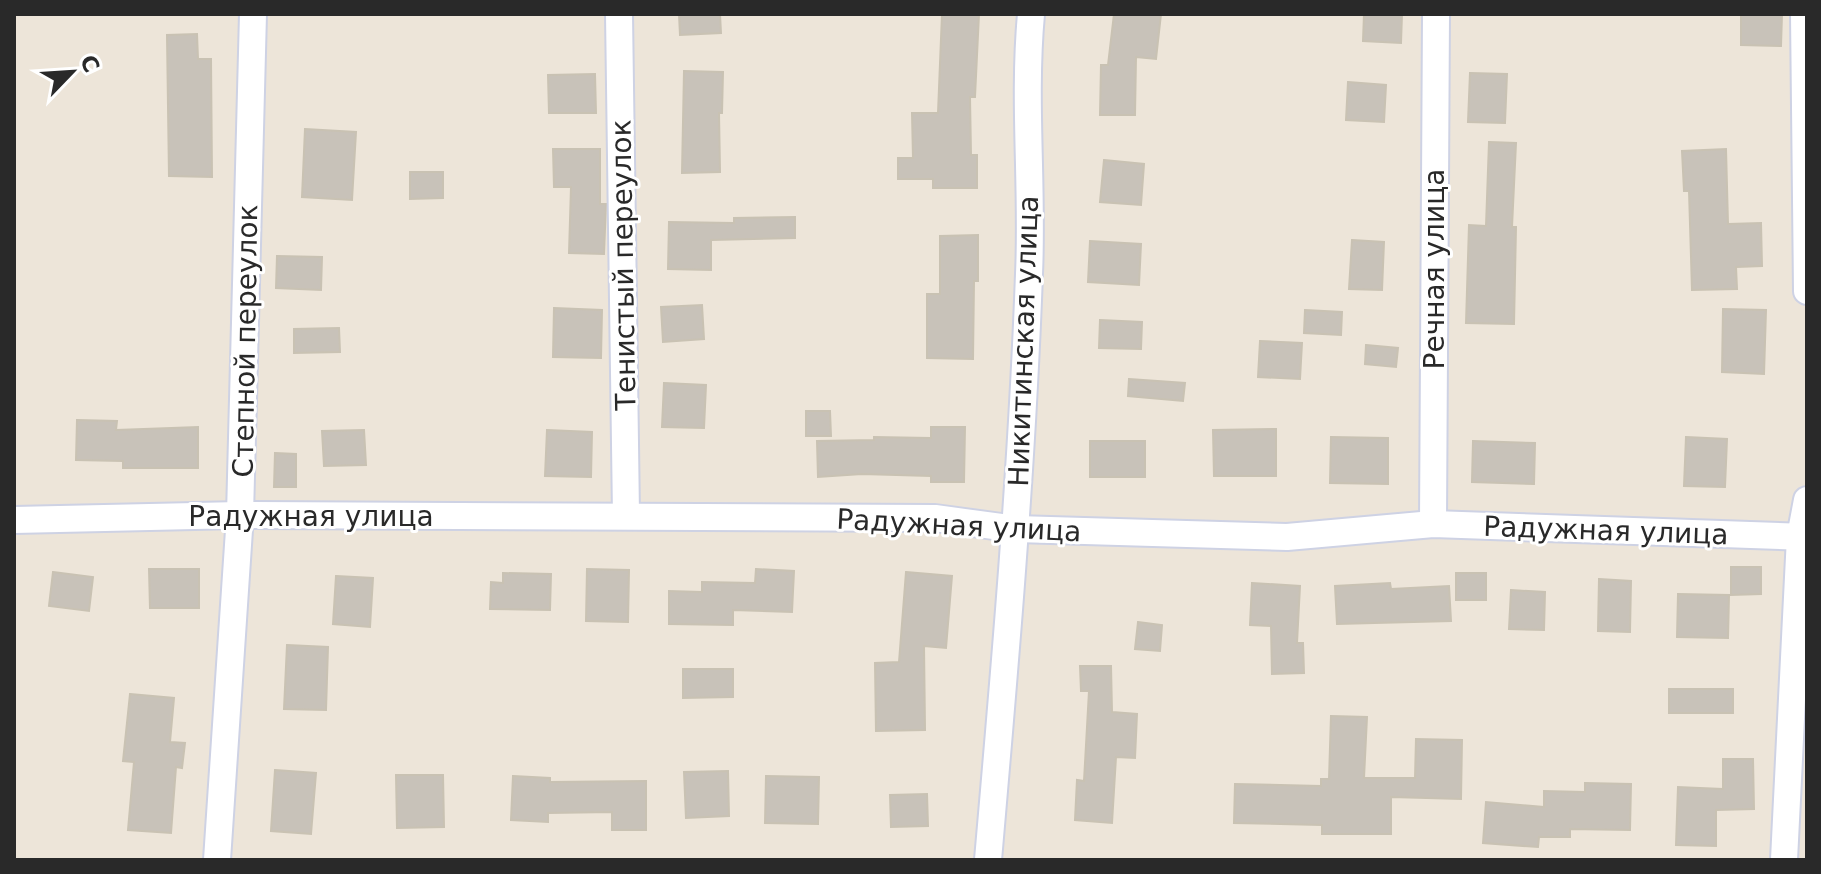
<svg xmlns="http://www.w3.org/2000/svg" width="1821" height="874" viewBox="0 0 1821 874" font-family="'DejaVu Sans',sans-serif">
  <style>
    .building { fill: #c8c2b9; stroke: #c9c2b3; stroke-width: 2 }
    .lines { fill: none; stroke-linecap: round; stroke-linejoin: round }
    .minor-casing { stroke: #ced2e4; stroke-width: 30 }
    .minor { stroke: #fff; stroke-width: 26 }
    .labels { text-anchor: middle; stroke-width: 6; stroke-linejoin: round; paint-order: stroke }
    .street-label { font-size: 28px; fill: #292929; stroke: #fff }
  </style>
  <rect width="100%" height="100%" fill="#ede5d9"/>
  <!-- building -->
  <g class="building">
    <path d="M679,14h41l1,19 -41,2z"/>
    <path d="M942,14h37l-4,83h-5l1,58h6v33h-44v-9h-35v-21h15l-1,-45h26z"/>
    <path d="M1114,14h47l-5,45 -20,-2 -1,58h-35l1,-50h7z"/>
    <path d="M1364,14h38l-1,29 -38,-2z"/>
    <path d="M1741,14h41l-1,32 -40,-1z"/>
    <path d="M197,34l1,25h13l1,118 -43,-1 -2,-141z"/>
    <path d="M684,71l39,1 -1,41h-3l1,59 -38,1z"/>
    <path d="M1470,73l37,1 -2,49 -37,-1z"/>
    <path d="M595,74l1,39h-47l-1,-38z"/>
    <path d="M1348,82l38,3 -2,37 -38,-2z"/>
    <path d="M305,129l51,3 -4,68 -50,-3z"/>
    <path d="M1489,142l27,1 -4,84h4l-2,97 -48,-1 3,-98 17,1z"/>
    <path d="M553,149h47v55h6l-2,50 -35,-1 2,-66h-17z"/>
    <path d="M1726,149l2,75 33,-1 1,43 -26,1 1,22 -45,1 -3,-99h-5l-2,-40z"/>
    <path d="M1104,160l40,4 -3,41 -41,-3z"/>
    <path d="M410,172h33v26l-33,1z"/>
    <path d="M795,217v21l-84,2v30l-43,-1 1,-47 65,1v-5z"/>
    <path d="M978,235v46h-4l-1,78 -46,-1v-64h13v-58z"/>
    <path d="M1352,240l32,2 -2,48 -33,-1z"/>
    <path d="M1090,241l51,3 -2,41 -51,-3z"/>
    <path d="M277,256l45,1 -1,33 -45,-2z"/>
    <path d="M702,305l2,34 -41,3 -2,-35z"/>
    <path d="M554,308l48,2 -1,48 -48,-1z"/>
    <path d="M1723,309l43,1 -2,64 -42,-2z"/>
    <path d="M1305,310l37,2 -1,23 -37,-2z"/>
    <path d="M1100,320l42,2 -1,27 -42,-1z"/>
    <path d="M339,328l1,24 -46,1v-24z"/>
    <path d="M1260,341l42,2 -2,36 -42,-2z"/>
    <path d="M1366,345l32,3 -2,19 -31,-3z"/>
    <path d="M1129,379l56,4 -2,18 -55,-5z"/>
    <path d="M664,383l42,2 -2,43 -42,-1z"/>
    <path d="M806,411h24l1,25h-25z"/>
    <path d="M77,420l40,1 -1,9 82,-3v41h-75v-7l-47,-1z"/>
    <path d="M931,427h34l-1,55h-33v-6l-69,-2 -44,3 -1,-36 57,-1v-3l57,1z"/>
    <path d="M1276,429v47h-62l-1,-46z"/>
    <path d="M364,430l2,35 -42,1 -2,-35z"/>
    <path d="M547,430l45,2 -1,45 -46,-1z"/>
    <path d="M1331,437l57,1v46l-58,-1z"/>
    <path d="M1686,437l41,2 -2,48 -41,-1z"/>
    <rect x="1090" y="441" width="55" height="36"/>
    <path d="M1473,441l62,2 -1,41 -62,-2z"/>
    <path d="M275,453l21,1v33h-22z"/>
    <path d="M1731,567h30v27l-30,1z"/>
    <path d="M149,569h50v39h-49z"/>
    <path d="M587,569l42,1 -1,52 -42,-1z"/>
    <path d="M756,569l38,2 -2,41 -59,-2v15l-64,-1v-33l33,1v-10l53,1z"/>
    <path d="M53,572l40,5 -4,34 -40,-5z"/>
    <path d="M906,572l46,4 -6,72 -22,-2 1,84 -49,1 -1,-68 24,-1z"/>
    <path d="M503,573l48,1 -1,36 -60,-1 1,-27 12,1z"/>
    <rect x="1456" y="573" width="30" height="27"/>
    <path d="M336,576l37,2 -3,49 -37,-3z"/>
    <path d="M1599,579l32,2 -1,51 -32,-1z"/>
    <path d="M1252,583l48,3 -3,57h6l1,30 -32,1 -1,-48 -21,-1z"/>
    <path d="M1390,583l1,6 58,-3 2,35 -114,3 -2,-38z"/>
    <path d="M1511,590l34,2 -1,38 -35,-1z"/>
    <path d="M1678,594l51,1 -1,43 -51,-1z"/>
    <path d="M1138,622l24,3 -2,26 -25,-2z"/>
    <path d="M287,645l41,2 -2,63 -42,-1z"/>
    <path d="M1080,666h31l1,46 25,2 -2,44 -19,-1 -4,66 -37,-3 2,-40 7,1 5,-90h-8z"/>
    <path d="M683,669h50v28l-50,1z"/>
    <rect x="1669" y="689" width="64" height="24"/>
    <path d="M130,694l44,4 -4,44 15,1 -3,25 -6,-1 -5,66 -43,-3 6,-68 -11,-1z"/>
    <path d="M1331,716l36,1 -3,61h51l1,-39 46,1 -1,59 -70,-2v37h-69v-9l-88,-2 1,-39 86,2v-7h8z"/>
    <path d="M1723,759h30l1,50 -38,1v36l-40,-1 2,-58 45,2z"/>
    <path d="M275,770l41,3 -5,61 -40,-3z"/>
    <path d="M728,771l1,45 -43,2 -2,-46z"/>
    <path d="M396,775h47l1,52 -47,1z"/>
    <path d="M513,776l37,2v4l96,-1v49h-34v-18l-64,1v9l-37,-2z"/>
    <path d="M766,776l53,1 -1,47 -53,-1z"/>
    <path d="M1585,783l46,1 -1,46 -60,-1v8h-31l-1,10 -55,-4 3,-41 58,5v-16l41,1z"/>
    <path d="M927,794l1,32 -37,1 -1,-32z"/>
  </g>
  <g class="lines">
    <!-- minor casing -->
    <g class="minor-casing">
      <g id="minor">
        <path d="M619,14l7,501"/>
        <path d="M1804,14l3,277"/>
        <path d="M14,520l226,-5 695,3 81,11 271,8 146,-13 374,13"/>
        <path d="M1433,524l3,-510"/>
        <path d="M217,860l23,-345 13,-501"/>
        <path d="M988,860c17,-195 34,-390 41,-586 4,-87 -6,-173 2,-260"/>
        <path d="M1784,860l16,-323 7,-37"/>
      </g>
    </g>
    <!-- minor -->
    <use href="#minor" class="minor"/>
  </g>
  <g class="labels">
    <!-- street labels -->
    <g class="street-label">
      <text transform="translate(623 265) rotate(-91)" y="10">Тенистый переулок</text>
      <text transform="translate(1434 269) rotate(-90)" y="10">Речная улица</text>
      <text transform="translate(245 341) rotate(-89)" y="10">Степной переулок</text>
      <text transform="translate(1023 341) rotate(-88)" y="10">Никитинская улица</text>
      <text x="311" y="526">Радужная улица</text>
      <text transform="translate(959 525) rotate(3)" y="10">Радужная улица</text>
      <text transform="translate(1606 530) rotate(2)" y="10">Радужная улица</text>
    </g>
  </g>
  <!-- border -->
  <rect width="1821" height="874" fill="none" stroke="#292929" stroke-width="32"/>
  <!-- north arrow -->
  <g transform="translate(72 72) rotate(65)" stroke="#ffffff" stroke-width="6" paint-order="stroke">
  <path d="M0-6L14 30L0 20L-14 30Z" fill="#292929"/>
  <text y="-12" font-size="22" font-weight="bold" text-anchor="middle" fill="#292929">С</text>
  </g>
</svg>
